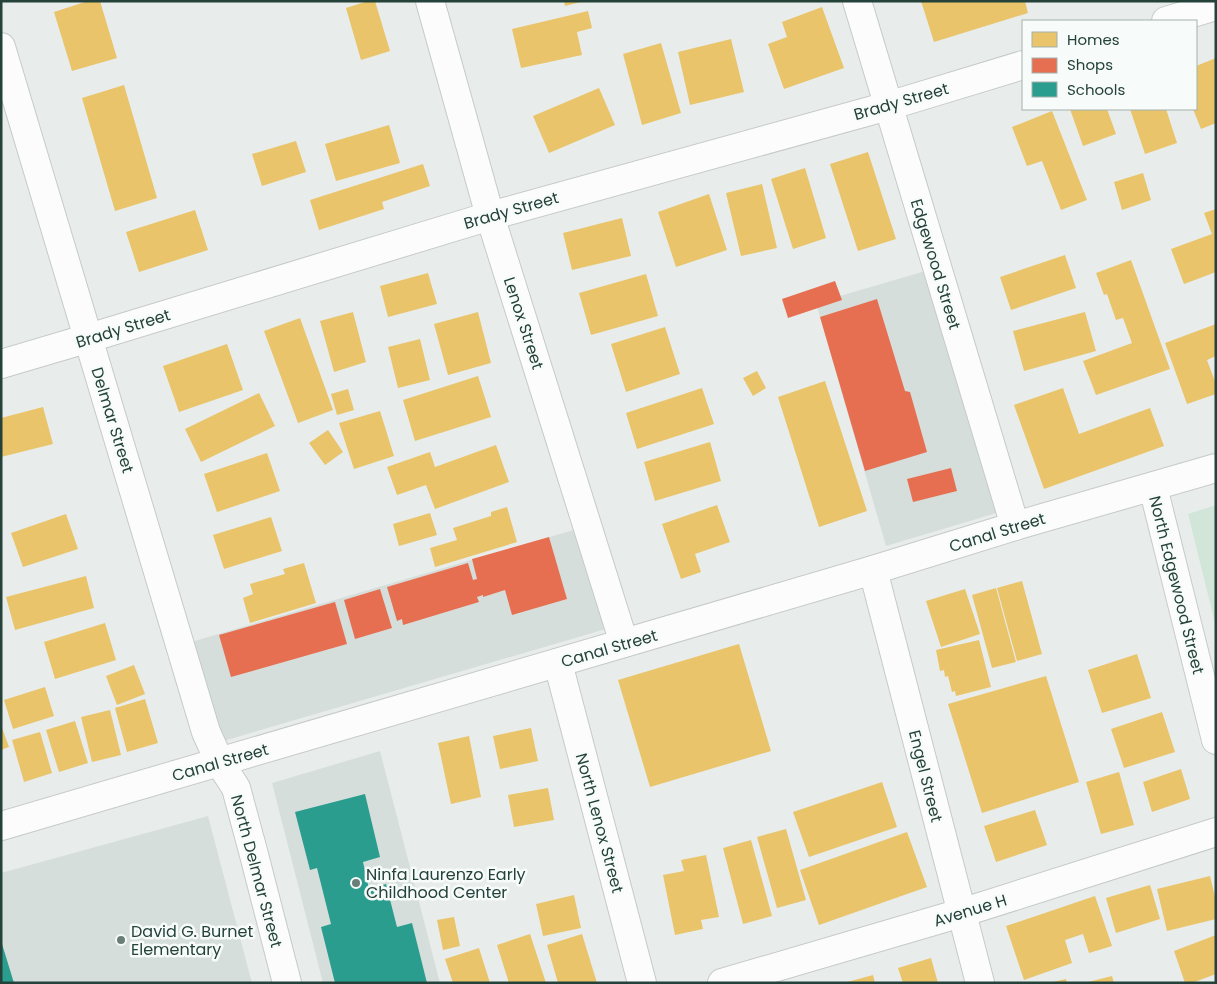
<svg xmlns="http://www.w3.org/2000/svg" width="1217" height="984" viewBox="0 0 1217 984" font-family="Poppins,sans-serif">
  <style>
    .built { fill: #d6dedb }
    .green { fill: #d1e6d8 }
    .homes { fill: #e9c46a }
    .shops { fill: #e76f51 }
    .schools { fill: #2a9d8f }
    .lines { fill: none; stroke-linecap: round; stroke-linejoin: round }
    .minor-casing { stroke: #c5cac8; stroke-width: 30 }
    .minor { stroke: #fcfcfc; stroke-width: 28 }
    .poi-dot { fill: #697e78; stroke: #f7fbf9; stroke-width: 2 }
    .labels { text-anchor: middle; stroke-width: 5; stroke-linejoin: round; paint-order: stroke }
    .street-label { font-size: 16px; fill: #24423a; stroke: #f7fbf9 }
    .poi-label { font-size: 16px; fill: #24423a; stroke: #f7fbf9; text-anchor: start }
  </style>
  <rect width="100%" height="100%" fill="#e8edeb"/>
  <!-- built -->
  <g class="built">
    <path d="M929,270l71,242 -114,34 -70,-243z"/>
    <path d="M577,529l29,100 -386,113 -29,-100z"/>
    <path d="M380,751l60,232h-117l-51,-200z"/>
    <path d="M208,816l44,167h-251v-110z"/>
  </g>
  <!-- green -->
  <path class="green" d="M1216,505v117l-1,1 -27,-109z"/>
  <!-- homes -->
  <g class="homes">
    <path d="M88,1h12l17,57 -45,13 -18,-59z"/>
    <path d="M368,1h7l15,50 -29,9 -15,-52z"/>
    <path d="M564,1h17v1l-16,4z"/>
    <path d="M921,1h104l3,12 -94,29z"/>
    <path d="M822,7l22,61 -60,21 -16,-45 19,-7 -5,-15z"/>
    <path d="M588,11l4,17 -15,4 5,23 -61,13 -9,-39z"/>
    <path d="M731,39l13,53 -54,13 -12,-53z"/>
    <path d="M661,43l20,70 -39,12 -19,-71z"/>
    <path d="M1216,58v65l-15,6 -8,-20h3v-43z"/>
    <path d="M124,85l33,113 -42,13 -33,-113z"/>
    <path d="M599,88l16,37 -66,28 -16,-37z"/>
    <path d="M1070,109h37l9,25 -33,12z"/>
    <path d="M1130,109h36l11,34 -32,11z"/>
    <path d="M1052,111l35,89 -26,10 -19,-49 -15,5 -15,-39z"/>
    <path d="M389,125l11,38 -64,18 -11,-37z"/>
    <path d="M296,141l10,31 -44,14 -10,-32z"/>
    <path d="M868,152l28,87 -38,12 -28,-87z"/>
    <path d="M423,164l7,22 -48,16 2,7 -65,21 -9,-30z"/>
    <path d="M805,168l21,70 -33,11 -22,-70z"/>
    <path d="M1143,173l8,27 -29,10 -8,-28z"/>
    <path d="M762,184l15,64 -36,8 -15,-63z"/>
    <path d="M709,194l18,56 -51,17 -18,-55z"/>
    <path d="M1216,209v63l-32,12 -13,-35 41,-15 -8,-21z"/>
    <path d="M195,210l13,40 -69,22 -13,-40z"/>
    <path d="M622,218l9,38 -59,14 -9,-37z"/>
    <path d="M1065,255l11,33 -65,22 -11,-33z"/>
    <path d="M1131,260l39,109 -74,26 -13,-34 49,-18 -9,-25 -7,2 -9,-26 -3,1 -8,-22z"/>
    <path d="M428,273l9,31 -49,13 -8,-31z"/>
    <path d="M646,274l12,42 -67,19 -12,-42z"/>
    <path d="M353,312l13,50 -32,10 -14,-51z"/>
    <path d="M478,312l13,51 -43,12 -14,-51z"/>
    <path d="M1085,312l11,39 -72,20 -11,-40z"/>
    <path d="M300,318l33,92 -35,13 -34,-92z"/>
    <path d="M1216,324v32l-9,4 9,24v10l-29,10 -22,-61z"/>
    <path d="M665,327l15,47 -54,18 -15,-48z"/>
    <path d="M420,339l10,41 -32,8 -10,-41z"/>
    <path d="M227,344l16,46 -64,22 -16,-46z"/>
    <path d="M757,371l9,17 -13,8 -10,-18z"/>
    <path d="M478,376l13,41 -76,24 -12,-41z"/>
    <path d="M825,381l42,130 -48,16 -41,-130z"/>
    <path d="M702,388l12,36 -77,25 -11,-36z"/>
    <path d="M1063,388l16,46 71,-26 14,38 -120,43 -30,-84z"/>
    <path d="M348,389l6,21 -17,5 -6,-21z"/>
    <path d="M259,393l16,33 -74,36 -16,-33z"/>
    <path d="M43,407l10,37 -52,13v-39z"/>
    <path d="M380,411l14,45 -40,13 -15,-46z"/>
    <path d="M328,430l15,22 -18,13 -16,-22z"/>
    <path d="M710,442l11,39 -66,20 -11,-39z"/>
    <path d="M496,445l13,37 -74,27 -9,-24 -29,10 -10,-28 43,-15 5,15z"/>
    <path d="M267,453l13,38 -63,21 -13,-38z"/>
    <path d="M717,505l13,37 -35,12 6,18 -20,7 -19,-55z"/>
    <path d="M507,507l10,35 -82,25 -5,-19 27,-8 -4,-12 38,-12v-4z"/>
    <path d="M430,513l7,22 -38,11 -6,-22z"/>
    <path d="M66,514l12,35 -55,18 -12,-34z"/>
    <path d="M271,517l11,34 -58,18 -11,-34z"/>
    <path d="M304,563l12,40 -66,20 -7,-25 10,-4 -3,-10 35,-10 -2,-5z"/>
    <path d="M86,576l8,32 -79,22 -9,-33z"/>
    <path d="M1022,581l20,73 -25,7 -20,-73z"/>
    <path d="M996,588l20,74 -24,6 -20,-73z"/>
    <path d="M965,589l15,45 -39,13 -15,-46z"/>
    <path d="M105,623l11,37 -61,19 -11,-37z"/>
    <path d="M979,640l12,47 -35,9 -1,-5 -3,1 -4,-16 -3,1 -1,-7 -4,1 -4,-21z"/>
    <path d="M739,644l32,107 -121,36 -32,-107z"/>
    <path d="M1137,654l14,44 -49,15 -14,-43z"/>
    <path d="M134,665l11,29 -28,11 -11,-29z"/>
    <path d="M1046,676l33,106 -97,31 -34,-109z"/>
    <path d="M45,687l9,29 -41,13 -9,-29z"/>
    <path d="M145,699l13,44 -31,9 -12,-44z"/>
    <path d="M110,710l11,45 -29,7 -11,-45z"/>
    <path d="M1162,712l13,40 -51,16 -13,-39z"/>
    <path d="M75,721l13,42 -29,9 -13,-42z"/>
    <path d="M1,725l8,22 -8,3z"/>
    <path d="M531,728l7,33 -38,8 -7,-33z"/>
    <path d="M40,732l12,41 -28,9 -12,-42z"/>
    <path d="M469,736l12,61 -30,7 -13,-61z"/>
    <path d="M1181,769l9,30 -38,13 -9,-30z"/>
    <path d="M1119,772l15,53 -33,9 -15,-52z"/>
    <path d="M882,782l15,45 -88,30 -16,-45z"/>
    <path d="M548,788l6,32 -40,7 -6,-32z"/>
    <path d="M1035,810l12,35 -51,17 -12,-36z"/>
    <path d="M786,829l20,71 -29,8 -20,-71z"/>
    <path d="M907,832l20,55 -108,38 -19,-55z"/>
    <path d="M751,840l21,76 -29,8 -20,-76z"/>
    <path d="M706,855l13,62 -18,3 2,9 -28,6 -12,-60 21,-4 -3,-11z"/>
    <path d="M1210,876l6,25v18l-49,12 -10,-42z"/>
    <path d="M1150,885l10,34 -44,14 -10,-35z"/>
    <path d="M574,895l7,33 -38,8 -7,-32z"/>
    <path d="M1095,896l17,50 -23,7 -6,-19 -18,6 7,23 -48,17 -18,-54z"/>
    <path d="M454,917l6,29 -17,4 -6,-30z"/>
    <path d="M530,934l16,49h-37l-12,-38z"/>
    <path d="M582,934l15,49h-39l-11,-38z"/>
    <path d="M1216,935v39l-24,9h-7l-11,-32z"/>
    <path d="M479,948l11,35h-37l-8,-24z"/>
    <path d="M931,958l7,25h-35l-5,-15z"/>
    <path d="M873,975l2,8h-28v-1z"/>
    <path d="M1112,976l2,7h-26v-1z"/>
    <path d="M1066,979l1,4h-14v-1z"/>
  </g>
  <!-- shops -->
  <g class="shops">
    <path d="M835,281l7,19 -54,18 -6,-19z"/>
    <path d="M877,299l28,92 5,1 17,60 -62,19 -45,-154z"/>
    <path d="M951,468l6,23 -44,11 -6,-23z"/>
    <path d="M549,537l18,62 -55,16 -7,-25 -22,7v-2l-6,2 2,5 -76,23 -1,-6 -5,2 -10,-34 81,-24 5,17 4,-1 -5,-20z"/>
    <path d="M380,589l12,39 -37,11 -11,-39z"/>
    <path d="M335,602l12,42 -116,33 -12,-42z"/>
  </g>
  <!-- schools -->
  <g class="schools">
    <path d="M365,794l15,63 -17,5 6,27 17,-5 11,43 15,-4 15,60h-92l-14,-56 10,-3 -14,-56 -7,2 -15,-58z"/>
    <path d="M1,944h1l12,39h-13z"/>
  </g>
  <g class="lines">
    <!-- minor casing -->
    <g class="minor-casing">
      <g id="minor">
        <path d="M430,1l60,215 134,427"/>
        <path d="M857,1l158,525"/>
        <path d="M1166,21l50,-15"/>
        <path d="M1,47l205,685 14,31 16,25 17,63 34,132"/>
        <path d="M1,364l88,-26 401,-122 398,-110 135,-41"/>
        <path d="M1153,487l63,253"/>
        <path d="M873,570l107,413"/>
        <path d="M558,663l84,320"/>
        <path d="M1,826l872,-256 142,-44 201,-58"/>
        <path d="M722,983l239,-70 255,-81"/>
      </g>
    </g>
    <!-- minor -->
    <use href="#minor" class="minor"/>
  </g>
  <!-- markers -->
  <g class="poi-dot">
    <circle cx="356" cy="883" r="5"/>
    <circle cx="121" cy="940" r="5"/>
  </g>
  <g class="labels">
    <!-- street labels -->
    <g class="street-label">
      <text transform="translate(901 101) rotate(-16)" y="6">Brady Street</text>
      <text transform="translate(511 210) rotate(-16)" y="6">Brady Street</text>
      <text transform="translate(936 264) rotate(73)" y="6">Edgewood Street</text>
      <text transform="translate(524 323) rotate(72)" y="6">Lenox Street</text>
      <text transform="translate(123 328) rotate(-17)" y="6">Brady Street</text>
      <text transform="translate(113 420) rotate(73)" y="6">Delmar Street</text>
      <text transform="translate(997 532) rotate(-17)" y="6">Canal Street</text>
      <text transform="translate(1177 585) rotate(76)" y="6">North Edgewood Street</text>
      <text transform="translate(609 648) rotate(-16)" y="6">Canal Street</text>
      <text transform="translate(220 762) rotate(-16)" y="6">Canal Street</text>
      <text transform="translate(926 776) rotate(76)" y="6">Engel Street</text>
      <text transform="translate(600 823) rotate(75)" y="6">North Lenox Street</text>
      <text transform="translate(257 871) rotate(75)" y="6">North Delmar Street</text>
      <text transform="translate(970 910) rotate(-17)" y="6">Avenue H</text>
    </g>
    <!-- poi labels -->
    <g class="poi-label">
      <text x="366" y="880">Ninfa Laurenzo Early<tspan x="366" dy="18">Childhood Center</tspan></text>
      <text x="131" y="937">David G. Burnet<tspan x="131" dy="18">Elementary</tspan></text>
    </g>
  </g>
  <!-- border -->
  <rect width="1217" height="984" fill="none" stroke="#24423a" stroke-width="5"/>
  <!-- legend -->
  <rect x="1022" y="20" width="175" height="90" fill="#f7fbf9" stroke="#a3b1ad"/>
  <rect x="1032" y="32" width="25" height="15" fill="#e9c46a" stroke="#a3b1ad"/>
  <text x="1067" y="45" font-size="15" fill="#24423a">Homes</text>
  <rect x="1032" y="58" width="25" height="15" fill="#e76f51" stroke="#a3b1ad"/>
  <text x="1067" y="70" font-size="15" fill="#24423a">Shops</text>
  <rect x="1032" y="82" width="25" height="15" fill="#2a9d8f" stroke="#a3b1ad"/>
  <text x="1067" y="95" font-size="15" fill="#24423a">Schools</text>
</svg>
